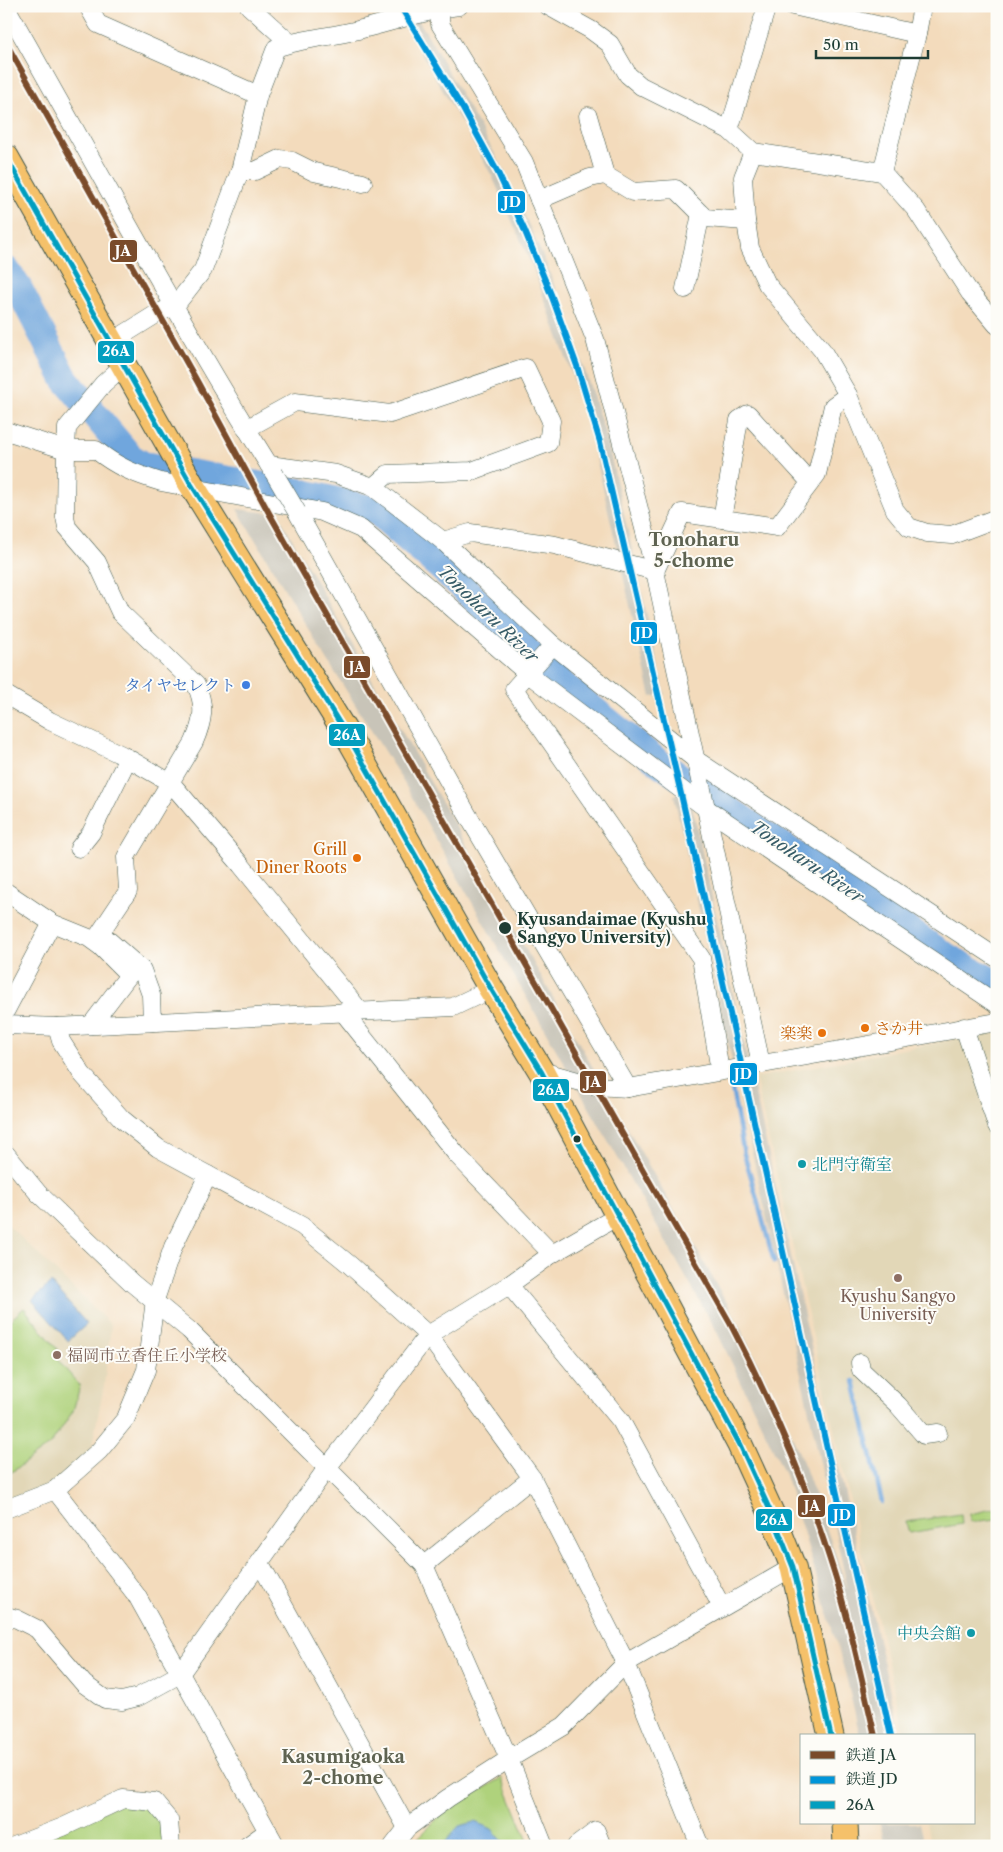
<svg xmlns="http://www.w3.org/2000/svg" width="1003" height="1852" viewBox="0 0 1003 1852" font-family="'Libre Caslon Text','Noto Serif JP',serif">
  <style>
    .built { fill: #e2d7b7 }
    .industrial { fill: #c8c4b8 }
    .green { fill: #afd27b; stroke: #678858 }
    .water { fill: #6fa6dd; stroke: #477288 }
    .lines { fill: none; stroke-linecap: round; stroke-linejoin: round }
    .stream { stroke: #6fa6dd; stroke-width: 4.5 }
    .river { stroke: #6fa6dd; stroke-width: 28 }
    .minor-casing { stroke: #3f5548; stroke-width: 19 }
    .highway-casing { stroke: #3f5548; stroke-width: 27 }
    .minor { stroke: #fff; stroke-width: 18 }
    .highway { stroke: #f5c16b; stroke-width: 25 }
    .minor-bridge-casing { stroke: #3f5548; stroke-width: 19; stroke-linecap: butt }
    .minor-bridge { stroke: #fff; stroke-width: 18 }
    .bus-1-casing { stroke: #fdfcf7; stroke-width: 9 }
    .bus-1 { stroke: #039ebf; stroke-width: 5 }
    .rail-1-casing { stroke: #fdfcf7; stroke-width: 10 }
    .rail-2-casing { stroke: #fdfcf7; stroke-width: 10 }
    .rail-1 { stroke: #7a4b2a; stroke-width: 6 }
    .rail-2 { stroke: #0095d9; stroke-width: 6 }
    .shop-dot { fill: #3f7fe0; stroke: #fdfcf7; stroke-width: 2 }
    .food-dot { fill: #e8710a; stroke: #fdfcf7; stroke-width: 2 }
    .stop-dot { fill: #1f3d34; stroke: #fdfcf7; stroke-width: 2 }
    .culture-dot { fill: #0f9aa8; stroke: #fdfcf7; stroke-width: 2 }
    .education-dot { fill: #8d6e63; stroke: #fdfcf7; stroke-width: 2 }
    .labels { text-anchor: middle; stroke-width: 4; stroke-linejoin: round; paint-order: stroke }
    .shop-label { font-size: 16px; fill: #366cbe; stroke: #fdfcf7; text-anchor: end }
    .food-label { font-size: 16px; fill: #c56008; stroke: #fdfcf7; text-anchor: end }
    .stop-label { font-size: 16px; font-weight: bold; fill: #1f3d34; stroke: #fdfcf7; text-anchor: start }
    .culture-label { font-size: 16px; fill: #0d838f; stroke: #fdfcf7; text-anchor: start }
    .education-label { font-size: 16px; fill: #785e54; stroke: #fdfcf7 }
    .neighbourhood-label { font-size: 18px; font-weight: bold; fill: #5e6351; stroke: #fdfcf7 }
    .water-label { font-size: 18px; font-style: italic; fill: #375c67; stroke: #fdfcf7 }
    .line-badge { stroke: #fdfcf7; stroke-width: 2 }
    .badge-label { font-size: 14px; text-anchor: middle; font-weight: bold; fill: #fff }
  </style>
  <rect width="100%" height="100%" fill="#fdfcf7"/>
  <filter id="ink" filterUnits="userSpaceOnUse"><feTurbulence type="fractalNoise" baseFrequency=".02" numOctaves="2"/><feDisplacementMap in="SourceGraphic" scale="10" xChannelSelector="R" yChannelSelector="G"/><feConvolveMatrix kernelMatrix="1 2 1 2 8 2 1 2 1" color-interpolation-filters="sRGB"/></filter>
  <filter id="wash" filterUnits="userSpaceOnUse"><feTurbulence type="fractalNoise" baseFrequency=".0096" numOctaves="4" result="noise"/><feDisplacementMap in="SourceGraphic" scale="20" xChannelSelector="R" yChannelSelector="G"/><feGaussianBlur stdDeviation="1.12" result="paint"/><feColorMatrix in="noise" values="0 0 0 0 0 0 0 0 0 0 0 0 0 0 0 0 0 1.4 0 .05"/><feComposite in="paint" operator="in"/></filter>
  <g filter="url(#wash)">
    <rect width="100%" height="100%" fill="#f3dbbc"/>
    <!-- built -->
    <g class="built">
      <path d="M997,1031v815h-66l-5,-23h48v-87h-69l-60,-257 -90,-401z"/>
      <path d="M6,1223l105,102 -7,61 -13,64 -38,36 -47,18z"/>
    </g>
    <!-- industrial -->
    <g class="industrial">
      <path d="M392,6h16l18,26 78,138 42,93 37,101 24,76 58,254 -14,3 -58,-253 -23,-75 -37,-101 -41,-92 -79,-137z"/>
      <path d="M237,509l41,5 458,805 44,89 25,59 43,123 -174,-795 15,-3 111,505 100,439h-40l-14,-60 -43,-145 -19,-59 -68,-142 -312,-547 -88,-141z"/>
      <path d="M880,1823h40l5,23h-40z"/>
    </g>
    <!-- green -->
    <g class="green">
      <path d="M24,1308l37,46 -5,4 24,28 -7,25 -22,33 -45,32v-152z"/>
      <path d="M997,1508v11l-27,3v-8z"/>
      <path d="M961,1514l1,10 -53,9 -3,-11z"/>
      <path d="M502,1778l28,68h-120l36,-36z"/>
      <path d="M122,1802l31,3 14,16 2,25h-145z"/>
    </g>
    <!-- water -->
    <g class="water">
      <path d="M51,1283l36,41 -19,17 -36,-41z"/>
      <path d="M475,1822l17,7 15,17h-65l17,-20z"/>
    </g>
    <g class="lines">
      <!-- stream -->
      <g class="stream">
        <path d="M731,1083l13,71 7,23 23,85"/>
        <path d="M854,1381l28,121"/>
      </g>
      <!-- river -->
      <path class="river" d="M6,270l13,19 46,90 65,78 13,8 157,27 75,18 89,78 69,68 18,15 11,13 96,78 291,196 48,26"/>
    </g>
  </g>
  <g filter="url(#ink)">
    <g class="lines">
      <!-- minor casing -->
      <g class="minor-casing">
        <g id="minor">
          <path d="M88,6l10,18 160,71"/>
          <path d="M249,6l41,37"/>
          <path d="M438,6l2,3v15l84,138 71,177 60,232 106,493"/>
          <path d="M548,6l43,24 19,14 18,31 13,11 88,44 24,22 129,20 34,38 54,83 27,32"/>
          <path d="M793,6l124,28"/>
          <path d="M6,7c89,156 173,315 268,466"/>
          <path d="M588,116l17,59"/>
          <path d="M729,130l38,-124"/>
          <path d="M753,152l-10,25 3,44 4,27 17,36 55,66 26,45 47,115 14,17 18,6 25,2 45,-17"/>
          <path d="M240,171h15l25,-12 12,2 22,11 49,11"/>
          <path d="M882,172l35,-138 5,-28"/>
          <path d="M539,200l51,-22 15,-3 28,17 43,-3 29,29 41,3"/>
          <path d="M685,289l16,-75"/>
          <path d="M110,343l48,-30 17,-7 28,-36 37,-99 18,-76 18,-47c27,-10 57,-11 86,-19 33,-8 64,-19 97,-23"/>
          <path d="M246,429l49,-27 95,12 136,-46 25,53 -3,22 -76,28 -84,3 -15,13"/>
          <path d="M6,431l60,19 1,-22 36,-44 20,-18"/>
          <path d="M269,465l67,9 37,13 70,54 27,-8 85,12 100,26"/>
          <path d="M297,512l170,302 161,274"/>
          <path d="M722,519l17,-99 9,-6 62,68"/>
          <path d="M443,541l110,104 143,115 301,198"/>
          <path d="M655,571l27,-58 95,14 40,-53 16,-68 15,-11"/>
          <path d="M553,645l-39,44 187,269 19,113"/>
          <path d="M6,695l44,26 72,34 49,28 70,82 119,146"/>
          <path d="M79,848l12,-15 37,-75"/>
          <path d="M6,892l46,31 37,15 11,8 29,29 -38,50"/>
          <path d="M6,1010l46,-87"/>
          <path d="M343,1012l114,143 95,99"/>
          <path d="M152,1022l-1,-27 -9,-25 -42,-37 28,-42 -2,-34 68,-115c9,-21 12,-36 2,-57l-76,-73 -23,-50 -30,-35 -2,-10 1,-67h30c21,17 39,24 65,32l161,30 39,17 166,144 180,136 290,195"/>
          <path d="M6,1025l51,2 396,-20 38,-18"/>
          <path d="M57,1027l4,14 21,33 40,45 36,29 144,78 48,39 78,70 104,143 94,185 74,183"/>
          <path d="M964,1027l33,99"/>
          <path d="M541,1071l55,15 32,2 369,-66"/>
          <path d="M6,1154l32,39 94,90 57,47 235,235 85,194 35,87"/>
          <path d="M509,1285l112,136 101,186"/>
          <path d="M860,1363l1,7 37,35 26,30 14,-2"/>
          <path d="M55,1490l82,106 139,250"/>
          <path d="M6,1509l49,-19 44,-39 27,-33 20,-48 9,-70 18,-53 35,-72"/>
          <path d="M260,1563l147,265"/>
          <path d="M424,1565l108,-87"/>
          <path d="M6,1616l11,3 20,10 47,55 21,15 17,2 16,-4 42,-23 147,-206 101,-133 81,-50 43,-31 66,-38"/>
          <path d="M14,1846l49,-19 60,-28 31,3 15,18 2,26"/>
          <path d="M247,1846l21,-15"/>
          <path d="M393,1846l14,-18 41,-30 61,-39 55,-33 62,-63 167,-96"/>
          <path d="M576,1846l20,-15 6,15"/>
        </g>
      </g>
      <!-- highway casing -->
      <g class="highway-casing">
        <g id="highway">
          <path d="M6,157l185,327 161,259 139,246 50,82 199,374 34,74 19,48 38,169"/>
          <path d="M845,1823l1,23"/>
        </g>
      </g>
      <!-- minor -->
      <use href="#minor" class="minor"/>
      <!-- highway -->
      <use href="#highway" class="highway"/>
      <!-- minor-bridge casing -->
      <g class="minor-bridge-casing">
        <path id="minor-bridge" d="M274,473l23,39"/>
      </g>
      <!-- minor-bridge -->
      <use href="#minor-bridge" class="minor-bridge"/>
      <!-- bus-1 casing -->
      <g class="bus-1-casing">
        <path id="bus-1" d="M6,157l185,327 161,259 139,246 50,82 199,374 34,74 19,48 38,169"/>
      </g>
      <!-- bus-1 -->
      <use href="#bus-1" class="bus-1"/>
      <!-- rail-1 casing -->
      <g class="rail-1-casing">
        <path id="rail-1" d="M6,43l191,338 72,132 461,810c40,76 74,155 100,237 19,57 31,117 45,176"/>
      </g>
      <!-- rail-2 casing -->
      <g class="rail-2-casing">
        <path id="rail-2" d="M400,6l63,103 35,64 26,56 28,68 25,69 23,76 81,352 210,942"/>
      </g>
      <!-- rail-1 -->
      <use href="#rail-1" class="rail-1"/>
      <!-- rail-2 -->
      <use href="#rail-2" class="rail-2"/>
    </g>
  </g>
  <!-- markers -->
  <circle class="shop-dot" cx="246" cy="685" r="5"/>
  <g class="food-dot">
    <circle cx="357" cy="858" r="5"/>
    <circle cx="865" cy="1028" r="5"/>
    <circle cx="822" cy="1033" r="5"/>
  </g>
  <g class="stop-dot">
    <circle cx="505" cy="928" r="7"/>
    <circle cx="577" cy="1139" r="4.5"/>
  </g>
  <g class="culture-dot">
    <circle cx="802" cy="1164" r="5"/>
    <circle cx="971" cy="1633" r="5"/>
  </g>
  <g class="education-dot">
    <circle cx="898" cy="1278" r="5"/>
    <circle cx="57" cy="1355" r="5"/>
  </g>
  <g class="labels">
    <!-- shop labels -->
    <g class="shop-label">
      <text x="236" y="691">タイヤセレクト</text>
    </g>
    <!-- food labels -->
    <g class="food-label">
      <text x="347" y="855">Grill<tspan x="347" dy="18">Diner Roots</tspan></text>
      <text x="875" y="1034" text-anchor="start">さか井</text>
      <text x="812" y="1039">楽楽</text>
    </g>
    <!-- stop labels -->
    <g class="stop-label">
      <text x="517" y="925">Kyusandaimae (Kyushu<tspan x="517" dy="18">Sangyo University)</tspan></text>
    </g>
    <!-- culture labels -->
    <g class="culture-label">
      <text x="812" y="1170">北門守衛室</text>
      <text x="961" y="1639" text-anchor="end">中央会館</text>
    </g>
    <!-- education labels -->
    <g class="education-label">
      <text x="898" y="1302">Kyushu Sangyo<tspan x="898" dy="18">University</tspan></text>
      <text x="67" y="1361" text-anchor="start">福岡市立香住丘小学校</text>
    </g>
    <!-- neighbourhood labels -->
    <g class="neighbourhood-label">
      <text x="694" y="546">Tonoharu<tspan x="694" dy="21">5-chome</tspan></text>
      <text x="343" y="1763">Kasumigaoka<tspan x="343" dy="21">2-chome</tspan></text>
    </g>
    <!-- water labels -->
    <g class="water-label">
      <text transform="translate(488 614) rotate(44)" y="6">Tonoharu River</text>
      <text transform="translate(807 862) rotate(34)" y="6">Tonoharu River</text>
    </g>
  </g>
  <g class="line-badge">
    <rect x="497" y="190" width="29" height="24" rx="5" fill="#0095d9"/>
    <rect x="109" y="239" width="29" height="24" rx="5" fill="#7a4b2a"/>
    <rect x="97" y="340" width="38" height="24" rx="5" fill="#039ebf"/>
    <rect x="630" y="621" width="28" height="24" rx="5" fill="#0095d9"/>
    <rect x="343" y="655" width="28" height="24" rx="5" fill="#7a4b2a"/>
    <rect x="328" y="723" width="38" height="24" rx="5" fill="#039ebf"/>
    <rect x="729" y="1062" width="29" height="24" rx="5" fill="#0095d9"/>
    <rect x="579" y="1070" width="28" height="24" rx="5" fill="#7a4b2a"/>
    <rect x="532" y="1078" width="38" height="24" rx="5" fill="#039ebf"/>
    <rect x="797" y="1494" width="29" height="24" rx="5" fill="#7a4b2a"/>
    <rect x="827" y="1503" width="29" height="24" rx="5" fill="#0095d9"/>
    <rect x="755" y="1508" width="38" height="24" rx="5" fill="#039ebf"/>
  </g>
  <g class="badge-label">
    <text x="512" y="207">JD</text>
    <text x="123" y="256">JA</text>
    <text x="116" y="356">26A</text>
    <text x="644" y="638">JD</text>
    <text x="357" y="672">JA</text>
    <text x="347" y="740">26A</text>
    <text x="743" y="1079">JD</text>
    <text x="593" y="1087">JA</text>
    <text x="551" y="1095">26A</text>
    <text x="812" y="1511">JA</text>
    <text x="842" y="1520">JD</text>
    <text x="774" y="1525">26A</text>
  </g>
  <!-- margin -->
  <rect width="1003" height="1852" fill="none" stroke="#fdfcf7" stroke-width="25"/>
  <!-- legend -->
  <rect x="800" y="1734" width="175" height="90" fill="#fdfcf7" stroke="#a4b0a9"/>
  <rect x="810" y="1751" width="25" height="8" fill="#7a4b2a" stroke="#a4b0a9"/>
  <text x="846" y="1760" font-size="15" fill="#1f3d34">鉄道 JA</text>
  <rect x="810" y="1776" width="25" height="8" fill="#0095d9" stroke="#a4b0a9"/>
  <text x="846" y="1784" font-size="15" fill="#1f3d34">鉄道 JD</text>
  <rect x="810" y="1801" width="25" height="8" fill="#039ebf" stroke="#a4b0a9"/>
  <text x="846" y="1810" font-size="15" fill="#1f3d34">26A</text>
  <!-- scale -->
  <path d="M816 50v8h112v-8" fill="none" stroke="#1f3d34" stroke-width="2.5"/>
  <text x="823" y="50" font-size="15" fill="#1f3d34" stroke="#fdfcf7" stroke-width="4" paint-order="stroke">50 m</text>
</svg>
